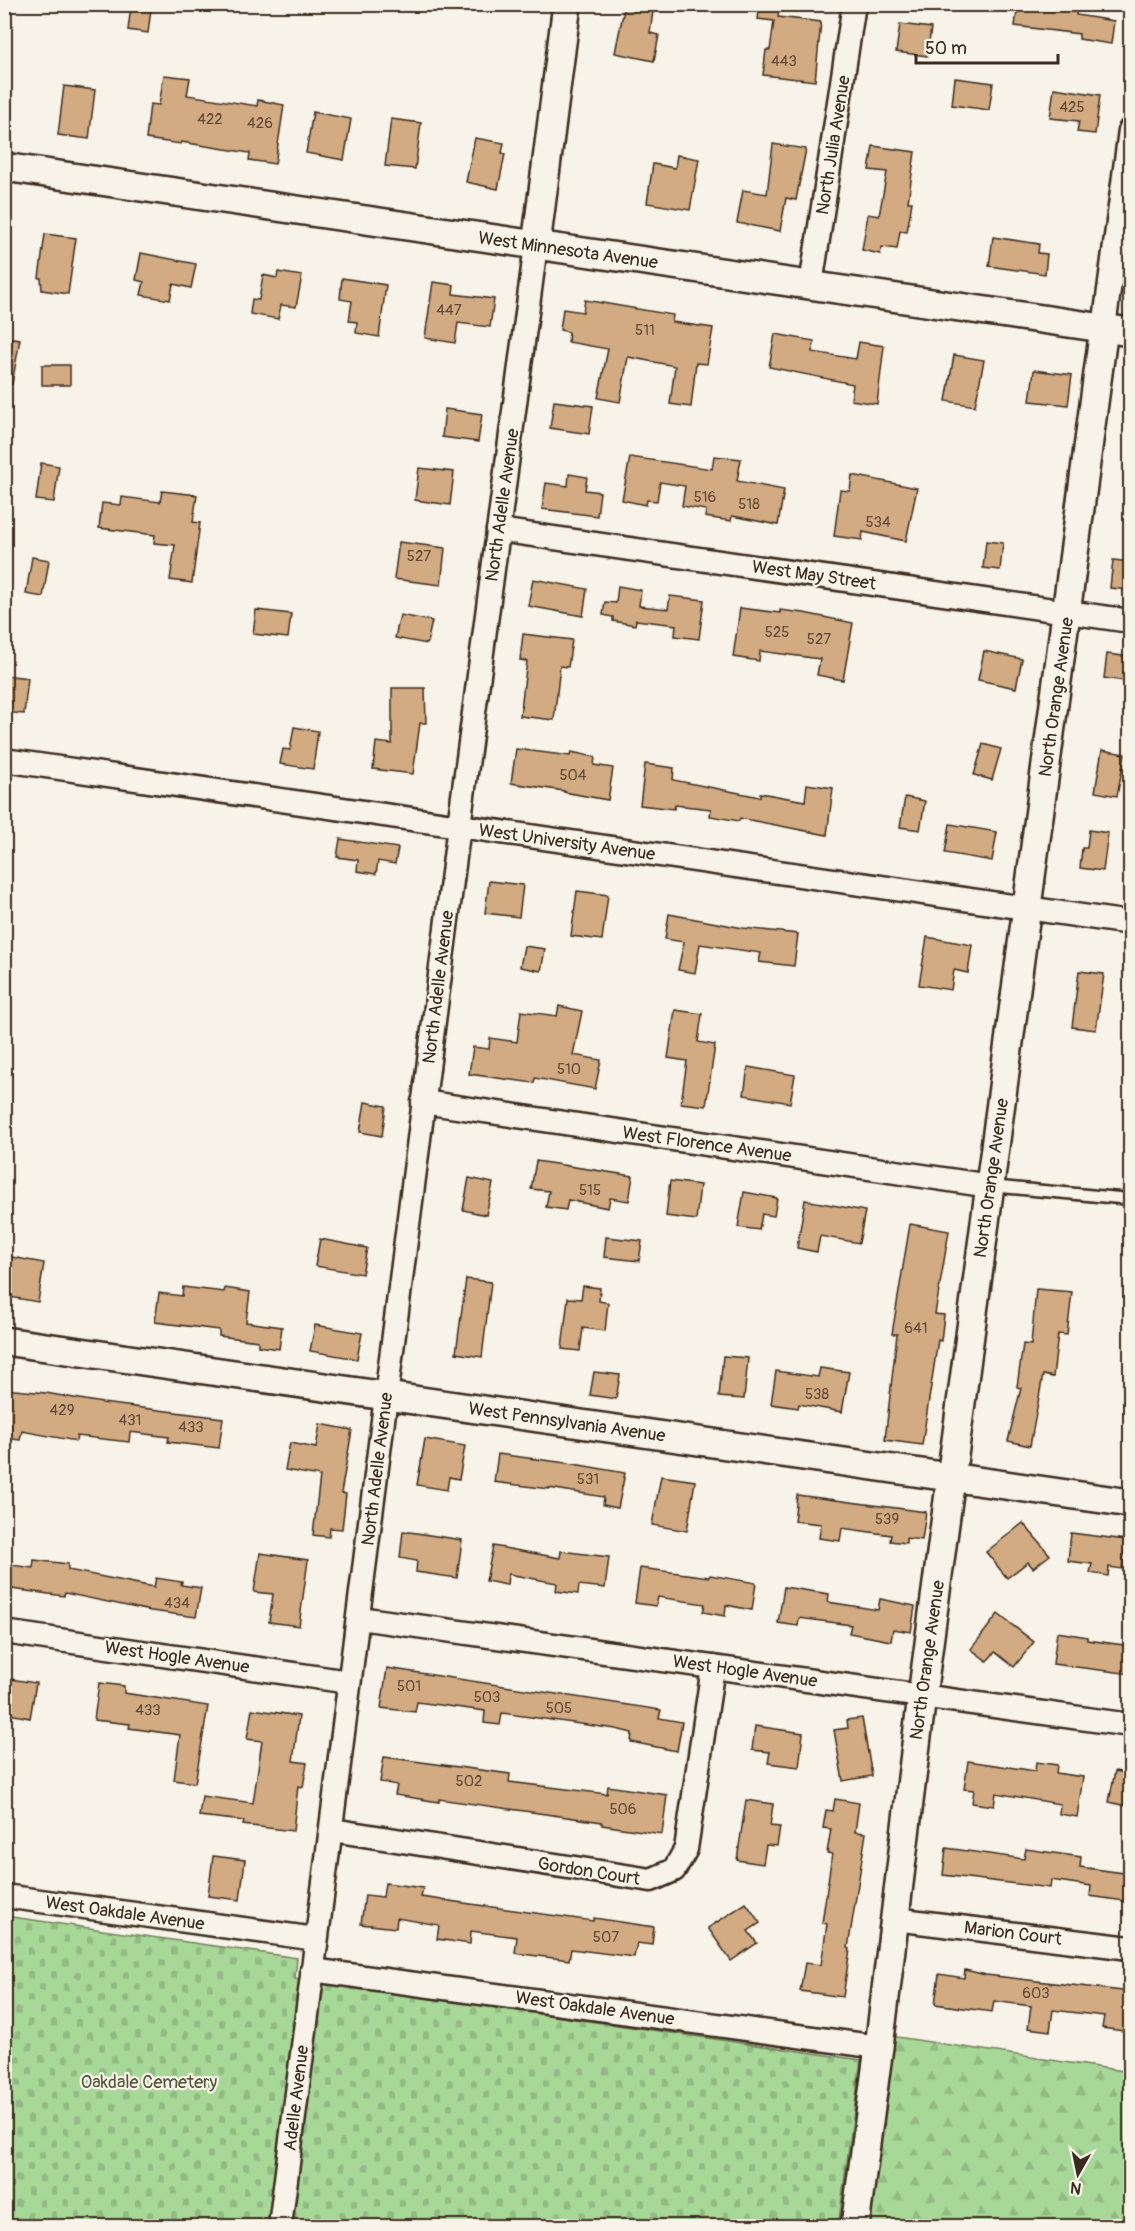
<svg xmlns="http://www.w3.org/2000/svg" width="1135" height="2231" viewBox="0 0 1135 2231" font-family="Pangolin,sans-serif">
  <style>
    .forest { fill: url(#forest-firs); stroke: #72815b; stroke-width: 1.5 }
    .cemetery { fill: url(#cemetery-stones); stroke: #72815b; stroke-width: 1.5 }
    .building { fill: #d2ab83; stroke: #3b2a1e; stroke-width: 1.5 }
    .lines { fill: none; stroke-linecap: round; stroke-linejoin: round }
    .service-casing { stroke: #3b2a1e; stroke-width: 15 }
    .minor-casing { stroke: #3b2a1e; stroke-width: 27 }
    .tertiary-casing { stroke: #3b2a1e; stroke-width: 32 }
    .service { stroke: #f7f3e8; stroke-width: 10 }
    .minor { stroke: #f7f3e8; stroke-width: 22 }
    .tertiary { stroke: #f7f3e8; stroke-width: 27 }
    .labels { text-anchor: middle; stroke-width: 4.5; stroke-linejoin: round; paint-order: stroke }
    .number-label { font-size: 15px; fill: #614a37 }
    .street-label { font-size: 18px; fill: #3b2a1e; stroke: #f7f3e8 }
    .park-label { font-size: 18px; fill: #56563c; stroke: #f7f3e8 }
  </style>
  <defs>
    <pattern id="forest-firs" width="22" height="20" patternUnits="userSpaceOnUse" patternTransform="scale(1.5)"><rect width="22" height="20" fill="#a8d898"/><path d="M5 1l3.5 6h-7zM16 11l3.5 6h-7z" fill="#92ba83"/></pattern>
    <pattern id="cemetery-stones" width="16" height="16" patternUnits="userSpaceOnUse" patternTransform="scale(1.5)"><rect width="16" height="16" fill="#a8d898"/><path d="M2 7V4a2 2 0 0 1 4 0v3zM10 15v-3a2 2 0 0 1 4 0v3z" fill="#92ba83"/></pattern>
  </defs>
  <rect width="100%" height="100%" fill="#f7f3e8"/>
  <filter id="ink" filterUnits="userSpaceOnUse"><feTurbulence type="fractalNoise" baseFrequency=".0167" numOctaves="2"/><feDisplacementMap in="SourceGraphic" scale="12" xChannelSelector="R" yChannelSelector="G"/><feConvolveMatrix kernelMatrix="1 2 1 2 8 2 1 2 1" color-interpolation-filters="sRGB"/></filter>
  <g filter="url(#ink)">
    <!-- forest -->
    <path class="forest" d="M890,2036l240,36v154h-266z"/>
    <!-- cemetery -->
    <path class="cemetery" d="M5,1916l292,42 -2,21 566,81 -23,166h-833z"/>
    <!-- building -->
    <g class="building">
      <path d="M625,4h29l-4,29 9,2 -5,26 -39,-8z"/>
      <path d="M760,4h20l-2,13 43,5 -6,59 -52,-6 3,-25h4l4,-29 -16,-2z"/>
      <path d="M1018,4h60l-2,11 38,6 -3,23 -32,-5v-5l-64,-8z"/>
      <path d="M131,6l20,3 -3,24 -20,-3z"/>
      <path d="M900,24l31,4 -4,28 -31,-4z"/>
      <path d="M164,75l26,3 -3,17 70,11 1,-6 26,5 -9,59 -26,-4 1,-7 -69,-11v2l-35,-5 4,-35 9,1z"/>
      <path d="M955,78l38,5 -4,27 -37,-5z"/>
      <path d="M64,86l31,4 -6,49 -31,-4z"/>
      <path d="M1054,88l46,7 -5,39 -18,-2 2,-11 -29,-3z"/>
      <path d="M313,112l38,7 -7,41 -38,-7z"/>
      <path d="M391,119l30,4 -6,46 -30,-3z"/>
      <path d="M475,138l29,5 -2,10 3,1 -7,35 -32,-7z"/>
      <path d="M773,144l33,5 -10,51 -10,-2 -6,33 -43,-8 6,-33 24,4z"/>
      <path d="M873,146l42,6 -7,50h4l-5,30 -7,-1 -3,18 -15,-2 -2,7 -18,-4 6,-36 11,2 8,-44 -18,-2z"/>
      <path d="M677,155l22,4 -9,51 -43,-7 6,-39 22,4z"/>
      <path d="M45,234l31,4 -8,56 -26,-4 -1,-12h-2z"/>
      <path d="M993,237l46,7 -1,9 9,1 -2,20 -56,-8z"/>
      <path d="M141,253l55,11 -5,24 -18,-4 -3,16 -29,-5 3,-13 -8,-2z"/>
      <path d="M278,272l24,4 -6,31 -15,-2 -3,14 -28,-5 2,-15 7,1 4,-25 14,3z"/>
      <path d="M342,278l44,7 -7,52 -23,-4 1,-11 -8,-1 3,-20 -12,-2z"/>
      <path d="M433,282l21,3 -1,9 41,5 -4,28 -32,-4 -3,20 -30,-5z"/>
      <path d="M585,300l88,15 -1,7 41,6 -6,36 -11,-1 -5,44 -21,-3 5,-38 -47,-9 -8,45 -22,-4 10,-49 -40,-7 1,-10 -9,-2 3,-21 20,3z"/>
      <path d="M775,334l39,7 -2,11 44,7 3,-17 25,4 -7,58 -26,-4 2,-16 -84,-17z"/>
      <path d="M4,337l16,2 -8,45 -8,-1z"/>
      <path d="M954,355l30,5 -9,46 -29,-5z"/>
      <rect x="42" y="365" width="28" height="20"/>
      <path d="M1034,370l38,5 -4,30 -38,-4z"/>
      <path d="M554,401l39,5 -4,28 -39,-6z"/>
      <path d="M445,409l37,5 -4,28 -36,-5z"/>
      <path d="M714,456l27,3 -4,22 47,9 -6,35 -46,-9 -1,5 -26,-4 1,-7 -24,-4 3,-20 -25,-4 -3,19 -10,-1 -1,5 -24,-5 8,-43 82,12z"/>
      <path d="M41,463l18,3 -5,36 -18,-2z"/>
      <path d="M419,468l35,4 -4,33 -35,-5z"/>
      <path d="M569,474l18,3 -2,13 15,2 -3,24 -55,-7 4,-26 22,3z"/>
      <path d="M852,475l65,13 -11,53 -43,-9 -1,8 -28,-4 6,-46 10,1z"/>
      <path d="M162,491l35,4 -4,27 7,1 -8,60 -22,-3 5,-35 -21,-2 1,-8 -56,-7 3,-25 19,2 1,-8 38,5z"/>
      <path d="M986,541l17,2 -3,27 -17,-2z"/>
      <path d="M399,542l46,6 -4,37 -47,-6z"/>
      <path d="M32,557l17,3 -6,37 -17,-3z"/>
      <path d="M1113,560l18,2v28l-21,-2z"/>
      <path d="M533,579l54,10 -4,27 -55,-10z"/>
      <path d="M618,586l23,4 -2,16 29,3 2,-13 34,4 -5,39 -24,-3 1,-11 -40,-5 -1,5 -22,-4v-4l-10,-2 2,-13 11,1z"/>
      <path d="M740,608l40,5v-3l24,3 49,10 -10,57 -26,-5 3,-16 -60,-8 -1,10 -26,-4z"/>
      <path d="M256,610l35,4 -3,24 -35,-4z"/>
      <path d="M400,615l32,6 -5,23 -32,-6z"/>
      <path d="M523,634l49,6 -4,27 -8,-1 -6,54 -34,-4 7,-55 -7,-1z"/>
      <path d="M984,651l38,8 -6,29 -38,-8z"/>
      <path d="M1107,654l24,3v25l-27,-4z"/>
      <path d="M4,675l24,3 -4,36 -20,-2z"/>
      <path d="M392,688h33l1,35h-6l-7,51 -40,-5 3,-27 16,2z"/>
      <path d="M294,727l24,4 -5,38 -33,-5 3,-15 7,1z"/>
      <path d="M983,744l18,5 -9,31 -18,-5z"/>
      <path d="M516,749l54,7 1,-4 24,5 -1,8 19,3 -5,32 -44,-8v-1l-53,-8z"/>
      <path d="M1102,750l23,4 -8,42 -22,-4z"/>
      <path d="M645,764l29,4 -1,12 87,17v-4l45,8 2,-17 26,4 -6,47 -87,-17 -1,3 -29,-5 1,-7 -36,-4 -1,4 -34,-4z"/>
      <path d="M905,797l20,4 -5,29 -20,-3z"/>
      <path d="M950,824l47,8 -5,29 -47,-8z"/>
      <path d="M1089,830l19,3 -5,38 -23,-3 2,-20h5z"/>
      <path d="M340,839l58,9 -3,16 -17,-3 -2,13 -19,-3 1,-11 -21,-3z"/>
      <path d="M489,881l34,4 -4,32 -34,-4z"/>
      <path d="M577,891l31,4 -6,45 -31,-4z"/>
      <path d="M669,914l74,14 55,6 -4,32 -35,-4 2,-9 -61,-9 -5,29 -17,-3 6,-28 -19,-3z"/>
      <path d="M927,937l45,8 -4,28 -14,-3 -3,20 -32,-5z"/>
      <path d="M524,946l21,3 -4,22 -21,-4z"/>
      <path d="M1079,971l25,3 -8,56 -24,-3z"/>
      <path d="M559,1006l23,5 -9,44 28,5 -6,29 -60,-11 -1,5 -65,-9 4,-27 16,2 1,-11 27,4 4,-31 36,5z"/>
      <path d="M675,1010l27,4 -4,28 17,3 -9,61 -25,-3 6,-42 -19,-3z"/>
      <path d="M748,1067l47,8 -5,28 -46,-8z"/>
      <path d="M365,1102l21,4 -4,30 -22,-4z"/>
      <path d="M536,1161l97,15 -4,25 -19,-3 -2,10 -40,-8 -2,10 -20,-3 3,-16 -18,-2z"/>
      <path d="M469,1178l24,5 -7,32 -23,-5z"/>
      <path d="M670,1181l30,4 -4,35 -30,-4z"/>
      <path d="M744,1192l33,6 -3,18 -12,-2 -3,16 -21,-3z"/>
      <path d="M805,1200l60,11 -6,32 -39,-7 -3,16 -20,-4z"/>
      <path d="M910,1224l39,7 -14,83 9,1 -3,26 -3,-1 -16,105 -37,-5 12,-106h-5z"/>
      <path d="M606,1237l36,4 -3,20 -35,-4z"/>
      <path d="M320,1239l47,9 -5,26 -47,-8z"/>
      <path d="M6,1256l38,7 -6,39 -34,-6z"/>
      <path d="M466,1279l25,3 -9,75 -26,-4z"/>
      <path d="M583,1286l17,2 -1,13 9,2 -3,28 -22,-3 -3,23 -18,-2 6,-51 13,1z"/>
      <path d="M183,1287l41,5 1,-4 25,4 -4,30 36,5 -3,22 -21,-3v-5l-39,-5v-6l-64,-8 4,-29 23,3z"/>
      <path d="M1036,1289l36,3 -5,43 -9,-1 -5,43 -10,-2 -13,71 -22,-5 13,-53 -4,-1 6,-43 8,1z"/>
      <path d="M315,1325l47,8 -5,26 -47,-8z"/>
      <path d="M723,1356l25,2 -4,41 -25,-2z"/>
      <path d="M820,1368l29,4 -7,40 -43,-8 -1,4 -27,-4 5,-33 42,6z"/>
      <path d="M594,1372l26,3 -4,24 -26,-4z"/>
      <path d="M4,1389l42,4 56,10 121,15 -4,30 -51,-6 1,-5 -39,-5 -1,10 -52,-6 -1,5 -54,-10 -2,9 -16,-2z"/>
      <path d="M320,1424l32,6 -11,63 5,1 -4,35 -12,-1 -1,9 -16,-2 7,-59 -35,-6 5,-27 26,5z"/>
      <path d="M425,1439l40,7 -6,33 -10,-2 -2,13 -30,-5z"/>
      <path d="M498,1454l76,10 51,9 -7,35 -15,-3 1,-8 -55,-9v1l-55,-7z"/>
      <path d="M661,1476l34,5 -8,50 -35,-6z"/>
      <path d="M797,1495l129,17 -4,28 -16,-2v5l-16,-2 1,-6 -49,-7 -2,13 -21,-3 2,-14 -27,-3z"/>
      <path d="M1023,1523l27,32 -17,13 -5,-6 -21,16 -21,-26z"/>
      <path d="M403,1531l59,9 -5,38 -41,-6 1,-11 -17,-3z"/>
      <path d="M1071,1533l55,7 -4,29 -13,-2 -1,9 -18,-3 2,-9 -24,-3z"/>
      <path d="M493,1546l67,12 1,-7 48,6 -4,31 -26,-3 -1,9 -22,-3 1,-8 -49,-9 -1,11 -21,-4z"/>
      <path d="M260,1553l48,7 -9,66 -30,-4 4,-28 -19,-2z"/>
      <path d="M34,1560l34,4v6l86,17 2,-9 26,4 -1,3 20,3 -5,29 -45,-6 -86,-18 -1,3 -60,-8v-24l29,4z"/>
      <path d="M640,1568l69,9 1,-2 46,8 -4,27 -26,-5 -1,11 -22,-4 2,-8 -47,-7 -2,9 -21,-3z"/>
      <path d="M784,1587l45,7 -1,8 50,8 2,-11 35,7 -4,26 -18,-3 -2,12 -42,-8 2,-8 -52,-7 -1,8 -20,-3z"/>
      <path d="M998,1614l36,28 -20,25 -19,-15 -8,9 -16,-12z"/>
      <path d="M1057,1632l30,5v3l44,6v28l-78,-10z"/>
      <path d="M387,1668l274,42 -2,8 23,4 -5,29 -46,-9 1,-9 -16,-4 -114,-16 -2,12 -16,-2 1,-12 -68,-9 -2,10 -34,-4z"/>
      <path d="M4,1678l32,5 -6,35 -26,-5z"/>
      <path d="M99,1683l25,3v7l84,13 -13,77 -21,-3 6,-45 -51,-7 1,-4 -36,-4z"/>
      <path d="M252,1709l47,7 -6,45 14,2 -4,24 -5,-1 -5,45 -50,-6 1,-4 -45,-5 3,-20 51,7 9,-62 -15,-2z"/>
      <path d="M862,1718l10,58 -29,5 -9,-51 14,-2 -1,-8z"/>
      <path d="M755,1726l48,7 -4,34 -31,-4 2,-11 -18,-2z"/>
      <path d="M384,1757l126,17 -1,8 98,12 1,-8 59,9 -5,39 -60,-9v-3l-163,-23v3l-44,-7 2,-10 -17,-3z"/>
      <path d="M968,1761l67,10 1,-9 21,3 -1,8 27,4 -6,40 -18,-3 1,-10 -64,-11 -2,13 -22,-3 2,-13 -10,-1z"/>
      <path d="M1115,1771l16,3v33l-22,-5z"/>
      <path d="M835,1799l24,4 -4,29 11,1 -18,115 2,1 -7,48 -43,-6 5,-28 16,2 6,-41 -5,-1 10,-69 -5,-1 4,-24 -8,-1 3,-18 7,1z"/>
      <path d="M746,1800l27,4 -3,22 10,1 -3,19 -11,-1 -3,19 -26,-4z"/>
      <path d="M946,1848l78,11 2,-10 55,8 -1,10 51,7v28l-41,-6 1,-10 -40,-6 -1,8 -107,-13z"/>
      <path d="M213,1856l32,4 -5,40 -32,-4z"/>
      <path d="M385,1883l38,5 -2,9 172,24 1,-3 60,9 -2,18 -15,-2 -3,14 -63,-8 -2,11 -54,-7 2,-16 -46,-6 -1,13 -33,-5 2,-14 -42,-7 -1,10 -35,-4 4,-29 18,2z"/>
      <path d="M746,1903l14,20 -12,8 9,12 -26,18 -23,-33z"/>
      <path d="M965,1970l21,5 145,17v40l-29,-4 2,-12 -51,-6 -3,21 -22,-3 3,-22 -37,-5 -2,11 -57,-8 4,-30 25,4z"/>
    </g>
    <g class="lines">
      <!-- service casing -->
      <g class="service-casing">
        <path id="service" d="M990,1186l140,13"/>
      </g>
      <!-- minor casing -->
      <g class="minor-casing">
        <g id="minor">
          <path d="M811,285l43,-281"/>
          <path d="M1104,328l26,-198"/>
          <path d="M498,530l632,91"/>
          <path d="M4,760l1126,163"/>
          <path d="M423,1102l567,84"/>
          <path d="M359,1618l771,107"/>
          <path d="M4,1632l345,50"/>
          <path d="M332,1830l319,50 23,-10 12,-21 27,-182"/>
          <path d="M4,1896l312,43"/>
          <path d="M895,1919l235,29"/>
          <path d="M312,1970l567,77"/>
          <path d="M280,2226l179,-1400 77,-581"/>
        </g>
      </g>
      <!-- tertiary casing -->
      <g class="tertiary-casing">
        <g id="tertiary">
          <path d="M4,167l1126,165"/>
          <path d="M536,245l31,-241"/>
          <path d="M4,1341l1126,162"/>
          <path d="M855,2226l24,-179 43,-351 182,-1368"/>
        </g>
      </g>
      <!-- service -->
      <use href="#service" class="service"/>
      <!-- minor -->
      <use href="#minor" class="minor"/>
      <!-- tertiary -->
      <use href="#tertiary" class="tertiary"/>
    </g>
  </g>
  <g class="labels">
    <!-- number labels -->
    <g class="number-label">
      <text x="784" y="66">443</text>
      <text x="1072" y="112">425</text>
      <text x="210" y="124">422</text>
      <text x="260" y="128">426</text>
      <text x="449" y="315">447</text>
      <text x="645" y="335">511</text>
      <text x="705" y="502">516</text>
      <text x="749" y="509">518</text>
      <text x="878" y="527">534</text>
      <text x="419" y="561">527</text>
      <text x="777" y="637">525</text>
      <text x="819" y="644">527</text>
      <text x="573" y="780">504</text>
      <text x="569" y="1074">510</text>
      <text x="590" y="1195">515</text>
      <text x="916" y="1333">641</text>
      <text x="817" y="1399">538</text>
      <text x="62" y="1415">429</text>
      <text x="130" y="1425">431</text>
      <text x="191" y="1432">433</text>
      <text x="588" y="1484">531</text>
      <text x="887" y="1524">539</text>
      <text x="177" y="1608">434</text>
      <text x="409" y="1691">501</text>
      <text x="487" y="1702">503</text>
      <text x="559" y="1713">505</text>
      <text x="148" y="1715">433</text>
      <text x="469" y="1786">502</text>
      <text x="623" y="1814">506</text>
      <text x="606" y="1942">507</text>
      <text x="1036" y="1998">603</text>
    </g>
    <!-- street labels -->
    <g class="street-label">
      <text transform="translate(833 145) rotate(-81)" y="6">North Julia Avenue</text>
      <text transform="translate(568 250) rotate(8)" y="6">West Minnesota Avenue</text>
      <text transform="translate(502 505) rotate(-82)" y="6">North Adelle Avenue</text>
      <text transform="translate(814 575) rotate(8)" y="6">West May Street</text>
      <text transform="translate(1056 697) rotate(-82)" y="6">North Orange Avenue</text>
      <text transform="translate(567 842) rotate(8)" y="6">West University Avenue</text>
      <text transform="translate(438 987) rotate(-83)" y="6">North Adelle Avenue</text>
      <text transform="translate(707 1144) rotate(8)" y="6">West Florence Avenue</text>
      <text transform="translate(991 1178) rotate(-82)" y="6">North Orange Avenue</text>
      <text transform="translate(567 1422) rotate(8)" y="6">West Pennsylvania Avenue</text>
      <text transform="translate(377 1469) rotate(-83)" y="6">North Adelle Avenue</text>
      <text transform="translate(177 1657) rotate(8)" y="6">West Hogle Avenue</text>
      <text transform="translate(927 1660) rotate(-82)" y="6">North Orange Avenue</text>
      <text transform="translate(745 1671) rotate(8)" y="6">West Hogle Avenue</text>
      <text transform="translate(589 1871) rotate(9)" y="6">Gordon Court</text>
      <text transform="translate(125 1913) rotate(8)" y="6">West Oakdale Avenue</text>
      <text transform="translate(1013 1933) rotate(7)" y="6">Marion Court</text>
      <text transform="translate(595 2008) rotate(8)" y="6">West Oakdale Avenue</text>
      <text transform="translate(296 2098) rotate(-83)" y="6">Adelle Avenue</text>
    </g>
    <!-- park labels -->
    <g class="park-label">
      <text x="149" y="2088">Oakdale Cemetery</text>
    </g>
  </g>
  <!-- margin -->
  <rect width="1135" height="2231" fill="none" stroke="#f7f3e8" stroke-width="24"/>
  <rect x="12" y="12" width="1111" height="2207" fill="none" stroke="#3b2a1e" stroke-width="2" filter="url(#ink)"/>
  <!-- north arrow -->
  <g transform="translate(1078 2174) rotate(189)" stroke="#f7f3e8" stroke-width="4.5" paint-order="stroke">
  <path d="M0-4.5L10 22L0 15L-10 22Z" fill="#3b2a1e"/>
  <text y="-9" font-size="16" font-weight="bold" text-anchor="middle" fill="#3b2a1e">N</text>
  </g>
  <!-- scale -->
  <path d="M916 54v9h142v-9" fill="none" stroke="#3b2a1e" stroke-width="3"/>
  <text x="925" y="54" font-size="18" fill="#3b2a1e" stroke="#f7f3e8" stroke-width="4.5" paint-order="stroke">50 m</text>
</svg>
